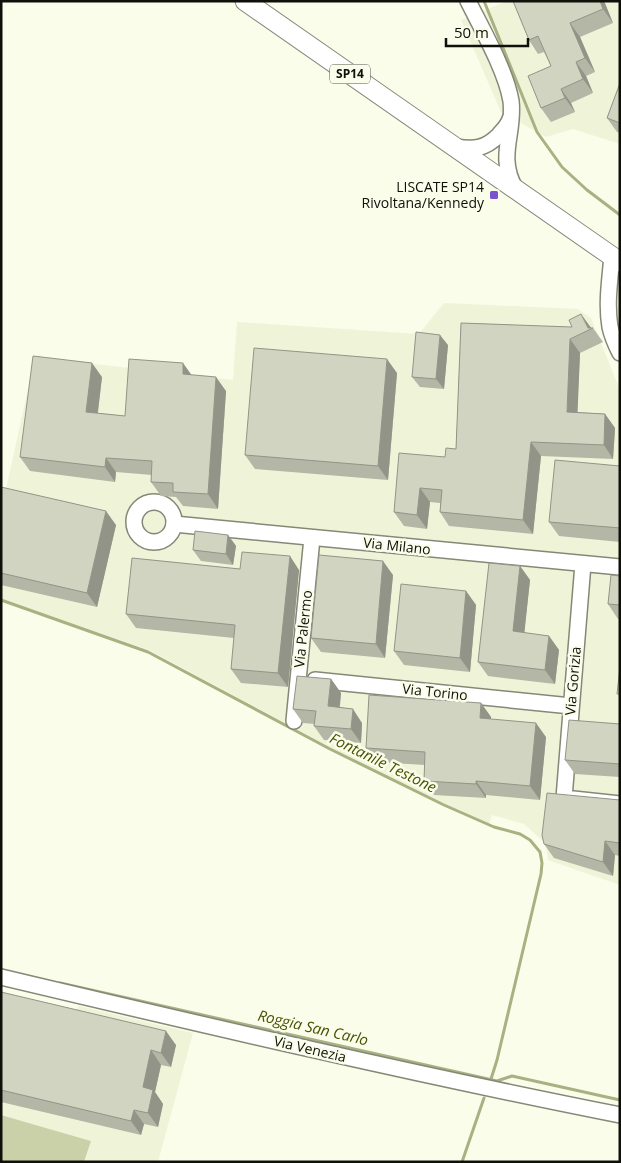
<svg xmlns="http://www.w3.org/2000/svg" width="621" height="1163" viewBox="0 0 621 1163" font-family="'Open Sans',sans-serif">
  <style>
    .built { fill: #eff4d9 }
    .green { fill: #cad1a8 }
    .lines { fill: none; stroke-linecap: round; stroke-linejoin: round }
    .stream { stroke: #a9b182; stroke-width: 3 }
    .minor-casing { stroke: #858877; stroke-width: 18 }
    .major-casing { stroke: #858877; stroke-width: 21 }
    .minor { stroke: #fff; stroke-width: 15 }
    .major { stroke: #fff; stroke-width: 19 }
    .wall { fill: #b4b6a6 }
    .shaded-wall { fill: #929487 }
    .building { fill: #d1d4c1; stroke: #929487 }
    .poi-dot { fill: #7b53cc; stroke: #f9fdea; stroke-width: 2 }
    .labels { text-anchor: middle; stroke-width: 5; stroke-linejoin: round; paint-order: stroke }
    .shield { fill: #f9fdea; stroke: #55574d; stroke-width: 1 }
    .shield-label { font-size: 12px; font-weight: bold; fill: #0f100a }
    .poi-label { font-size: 14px; fill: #0f100a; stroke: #f9fdea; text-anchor: end }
    .street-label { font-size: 14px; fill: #0f100a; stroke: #f9fdea }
    .water-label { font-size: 15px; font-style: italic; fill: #4a5000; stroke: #f9fdea }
  </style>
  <rect width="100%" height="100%" fill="#f9fdea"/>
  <!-- built -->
  <g class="built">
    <path d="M507,1h113v143l-47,-15 -27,8 -45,-25 -40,-92z"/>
    <path d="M444,303l134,6 13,9 29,72v495l-72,-25 -2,-16 -22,-20 -32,-9 -3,10 -131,-63 -209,-112 -148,-51v-87l34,-155 198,23 4,-58 182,12z"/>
    <path d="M1,994l73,19 5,-7 114,27 -35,129h-74l7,-21 -90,-26z"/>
  </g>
  <!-- green -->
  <path class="green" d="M1,1115l90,26 -7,21h-83z"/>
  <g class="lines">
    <!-- stream -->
    <g class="stream">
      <path d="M484,1l53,131 25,35 25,23 33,25"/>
      <path d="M1,600l147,52 182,97 114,56 50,22 26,7 10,6 10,12 2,11 -1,11 -44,186 -6,19"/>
      <path d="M60,983l437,98 15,-5 108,24"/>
      <path d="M462,1162l22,-64"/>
    </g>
    <!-- minor casing -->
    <g class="minor-casing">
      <g id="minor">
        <path d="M468,1c14,28 38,70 43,100 4,32 -14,55 4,87"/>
        <path d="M456,147c18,3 29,2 43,-12 4,-5 9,-9 11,-16"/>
        <path d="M612,256c-2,23 -6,48 -2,71 2,9 6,18 10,26"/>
        <circle cx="154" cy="522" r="20"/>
        <path d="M174,524l446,43"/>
        <path d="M583,564l-19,234 56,6"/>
        <path d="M315,680l256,26"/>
        <path d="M294,721l18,-183"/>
        <path d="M1,977c206,49 412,97 619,138"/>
      </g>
    </g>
    <!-- major casing -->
    <g class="major-casing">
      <path id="major" d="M245,1l375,261"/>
    </g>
    <!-- minor -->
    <use href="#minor" class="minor"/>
    <!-- major -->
    <use href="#major" class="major"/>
  </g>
  <!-- wall -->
  <g class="wall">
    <path d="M513,1h91l9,22 -33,14 15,35 -9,4 7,17 -22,10 4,9 -24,10 -10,-14 10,-42 -7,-14 -6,2 -9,-14z"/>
    <path d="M620,83v50l-3,-1 -10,-14z"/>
    <path d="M461,323l132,5 10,14 -23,11 -3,59 28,2 10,14 -2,31 -72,-3 -8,78 -84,-8 -9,-14v-9l-10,-1 -3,27 -23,-3 -10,-14 51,-55 11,-8z"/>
    <path d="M448,345l-4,44 -24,-2 -8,-10z"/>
    <path d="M397,373l-9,107 -133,-11 -10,-14z"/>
    <path d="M191,375l35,16 -8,118 -35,-3 -7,-9 -15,-1 -10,-14 1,-7 -36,-3 -1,10 -85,-11 -10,-14 82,-80 -4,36 27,3z"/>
    <path d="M620,466v76l-61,-6 -10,-14z"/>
    <path d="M1,487l115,38 -19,82 -96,-22z"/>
    <path d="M228,535l8,11 -3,19 -32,-4 -8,-11z"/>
    <path d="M520,566l10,14 -6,53 25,3 10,14 -4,34 -67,-8 -10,-14z"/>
    <path d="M240,569l59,1 -11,117 -47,-4 -10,-14 3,-31 -98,-10 -10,-14z"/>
    <path d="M393,575l-8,83 -64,-6 -10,-14z"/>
    <path d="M620,576v43h-2l-10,-15z"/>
    <path d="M466,591l10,14 -6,67 -66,-7 -10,-14z"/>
    <path d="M331,679l10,14 -1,14 22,16 -1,20 -37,-3 -10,-14 1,-2 -12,-1 -10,-14z"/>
    <path d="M481,703l10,14v2l55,18 -6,63 -54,-5v3l-52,-3 -10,-14 1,-16 -49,-3 -10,-14z"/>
    <path d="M620,724v53l-45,-3 -10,-14z"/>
    <path d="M620,800v56l-5,-1 -2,21 -59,-18 -10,-14z"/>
    <path d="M1,992l175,53 -5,22 -10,-2 -6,27 8,12 -5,23 -14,-3 -3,11 -140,-33z"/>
  </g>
  <!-- shaded-wall -->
  <g class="shaded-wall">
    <path d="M600,1h4l9,22 -10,-14z"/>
    <path d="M570,23l10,14 15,35 -10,-14z"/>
    <path d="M576,62l10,14 7,17 -10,-14z"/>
    <path d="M561,89l10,14 4,9 -10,-14z"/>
    <path d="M581,314l11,15 -4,-1z"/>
    <path d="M440,335l8,10 -4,44 -8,-10z"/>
    <path d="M570,339l10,14 -3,73 -10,-14z"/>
    <path d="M387,359l10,14 -9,107 -10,-14z"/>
    <path d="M92,363l10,14 -6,49 -10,-14z"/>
    <path d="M183,363l10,14 -10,-3z"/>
    <path d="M216,377l10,14 -8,118 -10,-15z"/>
    <path d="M605,414l10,14 -2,31 -9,-14z"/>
    <path d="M531,442l10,14 -8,78 -10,-14z"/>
    <path d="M106,458l10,14 -1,10 -10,-15z"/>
    <path d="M420,488l10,14 -3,27 -10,-14z"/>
    <path d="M106,511l10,14 -19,82 -10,-14z"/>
    <path d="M228,535l8,11 -3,19 -7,-11z"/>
    <path d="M290,556l9,14 -11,117 -10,-14z"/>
    <path d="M383,561l10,14 -8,83 -9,-14z"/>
    <path d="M520,566l10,14 -7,66 -10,-15z"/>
    <path d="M466,591l10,14 -6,67 -10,-14z"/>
    <path d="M549,636l10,14 -4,34 -10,-14z"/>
    <path d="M331,679l10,14 -3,28 -10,-15z"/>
    <path d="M481,703l10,14 -1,15 -10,-14z"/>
    <path d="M353,709l9,14 -1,20 -10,-14z"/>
    <path d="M536,723l10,14 -6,63 -10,-14z"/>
    <path d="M476,781l10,14v3l-10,-14z"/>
    <path d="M605,841l10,14 -2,21 -10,-14z"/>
    <path d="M166,1031l10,14 -5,22 -10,-14z"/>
    <path d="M151,1050l10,15 -6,27 8,12 -5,23 -10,-14 -5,-26z"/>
    <path d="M134,1110l10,14 -3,11 -10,-14z"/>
  </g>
  <!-- building -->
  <g class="building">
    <path d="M513,1h87l3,8 -33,14 15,35 -9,4 7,17 -22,10 4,9 -24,10 -13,-32 23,-10 -13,-30 -9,4z"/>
    <path d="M620,83v40l-13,-5z"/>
    <path d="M581,314l7,14h5l-23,11 -3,73 38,2 -1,31 -73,-3 -8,78 -83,-8 2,-22 -22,-2 -3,27 -23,-3 5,-59 46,4 1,-9 10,1 5,-126 111,4 -3,-7z"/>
    <path d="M416,332l24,3 -4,44 -24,-2z"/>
    <path d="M254,348l133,11 -9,107 -133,-11z"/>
    <path d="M33,356l59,7 -6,49 39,4 4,-57 54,4v11l33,3 -8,117 -35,-2v-9l-22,-1 1,-21 -46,-3 -1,9 -85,-10z"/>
    <path d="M555,460l65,6v62l-71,-6z"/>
    <path d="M1,487l105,24 -19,82 -86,-20z"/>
    <path d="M195,531l33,4 -2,19 -33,-4z"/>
    <path d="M242,552l48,4 -12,117 -47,-4 4,-44 -109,-11 6,-56 108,11z"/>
    <path d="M319,555l64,6 -7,83 -65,-6z"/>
    <path d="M489,563l31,3 -7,65 36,5 -4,34 -67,-8z"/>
    <path d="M611,575l9,1v29l-12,-1z"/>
    <path d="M401,584l65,7 -6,67 -66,-7z"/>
    <path d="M620,667v27h-3z"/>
    <path d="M297,676l34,3 -3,27 25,3 -2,20 -37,-3 2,-15 -23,-2z"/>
    <path d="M369,695l112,8 -1,15 56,5 -6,63 -54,-5v3l-52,-3 1,-29 -59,-4z"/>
    <path d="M569,720l51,4v40l-55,-4z"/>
    <path d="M547,793l73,7v43l-15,-2 -2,21 -59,-18 -2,-9z"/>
    <path d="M1,992l165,39 -5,22 -10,-3 -8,37 10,3 -5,23 -14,-3 -3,11 -130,-31z"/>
  </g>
  <!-- markers -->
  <rect class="poi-dot" x="489" y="190" width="10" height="10" rx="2.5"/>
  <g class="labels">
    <!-- shield labels -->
    <rect class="shield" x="330" y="64.5" width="40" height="19" rx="4"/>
    <g class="shield-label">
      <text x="350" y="78">SP14</text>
    </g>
    <!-- poi labels -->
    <g class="poi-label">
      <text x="484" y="192">LISCATE SP14<tspan x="484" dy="16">Rivoltana/Kennedy</tspan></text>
    </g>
    <!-- street labels -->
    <g class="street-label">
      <text transform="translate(397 546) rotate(6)" y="5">Via Milano</text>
      <text transform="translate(303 629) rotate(-84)" y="5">Via Palermo</text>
      <text transform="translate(573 681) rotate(-85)" y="5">Via Gorizia</text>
      <text transform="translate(435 692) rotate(6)" y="5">Via Torino</text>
      <text transform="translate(310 1049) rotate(13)" y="5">Via Venezia</text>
    </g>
    <!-- water labels -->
    <g class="water-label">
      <text transform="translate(383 763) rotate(26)" y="5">Fontanile Testone</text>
      <text transform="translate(313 1028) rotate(13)" y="5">Roggia San Carlo</text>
    </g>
  </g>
  <!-- border -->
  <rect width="621" height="1163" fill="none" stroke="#0f100a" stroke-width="5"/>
  <!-- scale -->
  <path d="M446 38v8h82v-8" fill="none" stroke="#0f100a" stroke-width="2.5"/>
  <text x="454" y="38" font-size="15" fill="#0f100a" stroke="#f9fdea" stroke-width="4" paint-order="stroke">50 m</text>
</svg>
